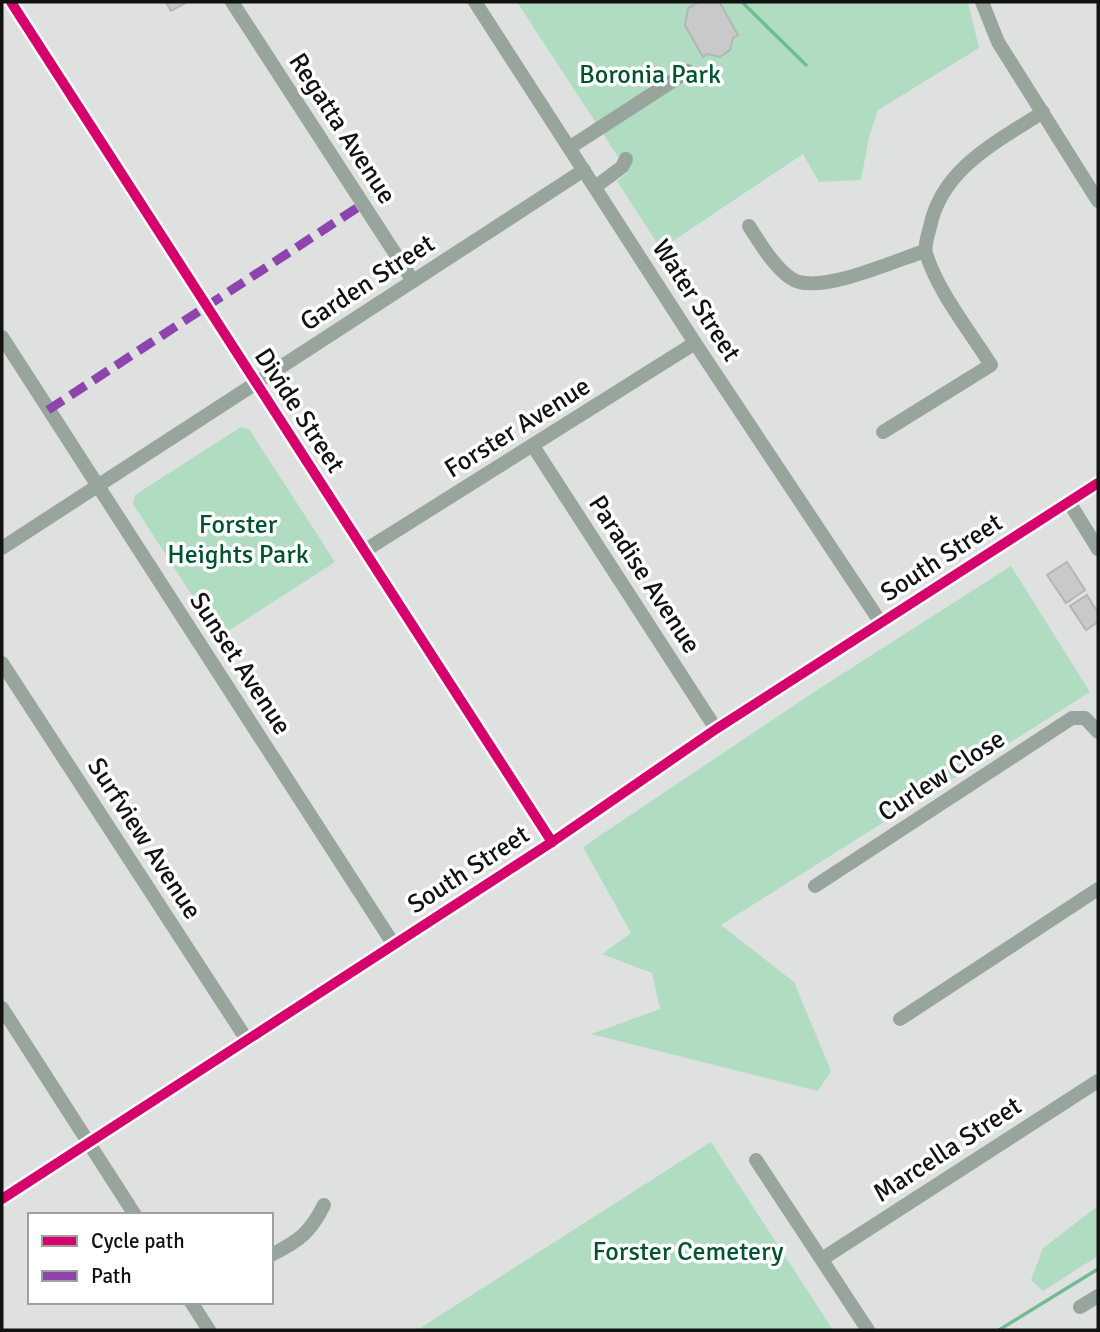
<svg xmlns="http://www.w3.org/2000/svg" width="1100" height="1332" viewBox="0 0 1100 1332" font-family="Signika,sans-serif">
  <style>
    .green { fill: #b0ddc1 }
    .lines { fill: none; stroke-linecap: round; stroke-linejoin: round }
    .stream { stroke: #72bb93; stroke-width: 3.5 }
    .building { fill: #c8c9c9; stroke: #b4b6b5; stroke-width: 2 }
    .minor { stroke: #98a59d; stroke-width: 14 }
    .quiet { stroke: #8e44ad; stroke-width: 9; stroke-dasharray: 18 9; stroke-linecap: butt }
    .cycleway-casing { stroke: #fff; stroke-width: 15 }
    .cycleway { stroke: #d6006c; stroke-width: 10 }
    .labels { text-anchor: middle; stroke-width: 7; stroke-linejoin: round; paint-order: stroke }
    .park-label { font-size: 26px; fill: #00532f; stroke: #fff }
    .street-label { font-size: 26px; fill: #111211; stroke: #fff }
  </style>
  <rect width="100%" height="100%" fill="#dee1df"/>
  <!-- green -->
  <g class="green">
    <path d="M517,2h451l11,46 -101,62 -9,27 -8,43 -42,2 -16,-28 -142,95 -44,-68 11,-9z"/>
    <path d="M241,427l8,2 86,133 -116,75 -86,-133 2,-9z"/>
    <path d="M1011,566l79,126 -369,233 73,57 37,89 -13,20 -227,-57 69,-25 -8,-36 -50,-19 29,-21 -48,-86 231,-155z"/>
    <path d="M711,1142l122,188h-416z"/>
    <path d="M1098,1206v50l-55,35 -12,-11 12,-32z"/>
  </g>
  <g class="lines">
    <!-- stream -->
    <g class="stream">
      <path d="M742,2l64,63"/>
      <path d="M999,1330l99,-61"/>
    </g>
  </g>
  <!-- building -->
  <g class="building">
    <path d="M166,2h21l-16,9z"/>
    <path d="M699,2l21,1 18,32 -5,3 -3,12 -10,7 -12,-3 -5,3 -18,-32 3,-17z"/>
    <path d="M1067,562l18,28 -19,13 -19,-28z"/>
    <path d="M1087,595l11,18v9l-12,8 -16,-24z"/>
  </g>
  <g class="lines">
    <!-- minor -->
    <g class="minor">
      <path d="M11,2l541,840"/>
      <path d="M232,2l181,279"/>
      <path d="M475,2l220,341 186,280"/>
      <path d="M982,2l16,40 100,159"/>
      <path d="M569,148l119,-77"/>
      <path d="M595,187l27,-20 4,-8"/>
      <path d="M749,226c10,16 31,51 50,56 31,8 95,-21 126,-31"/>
      <path d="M2,337l392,608"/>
      <path d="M883,432l108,-67c-20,-32 -55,-76 -65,-112 -2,-7 2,-18 4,-26 12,-59 67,-85 113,-115"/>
      <path d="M533,446l183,283"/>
      <path d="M1069,502l29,47"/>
      <path d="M2,548l582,-378"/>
      <path d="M364,551l331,-208"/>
      <path d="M2,663l245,377"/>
      <path d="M815,886l257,-168h13l13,14"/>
      <path d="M2,1008l133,207"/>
      <path d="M900,1019l198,-130"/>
      <path d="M756,1160l112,170"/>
      <path d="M2,1199l550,-357 164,-113 382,-246"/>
      <path d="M271,1255c28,-14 39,-22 53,-50"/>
      <path d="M822,1259l276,-178"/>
      <path d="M191,1302l18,28"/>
      <path d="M1080,1307l18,-11"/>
    </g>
    <!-- quiet -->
    <path class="quiet" d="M48,410l315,-206"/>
    <!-- cycleway casing -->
    <g class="cycleway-casing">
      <g id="cycleway">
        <path d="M11,2l541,840"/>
        <path d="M2,1199l550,-357 164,-113 382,-246"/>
      </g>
    </g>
    <!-- cycleway -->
    <use href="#cycleway" class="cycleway"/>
  </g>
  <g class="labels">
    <!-- park labels -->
    <g class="park-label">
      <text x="650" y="83">Boronia Park</text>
      <text x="238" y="533">Forster<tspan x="238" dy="30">Heights Park</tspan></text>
      <text x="688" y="1260">Forster Cemetery</text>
    </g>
    <!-- street labels -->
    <g class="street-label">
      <text transform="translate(343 128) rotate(57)" y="9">Regatta Avenue</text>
      <text transform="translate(367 282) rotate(-33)" y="9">Garden Street</text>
      <text transform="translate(697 300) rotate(57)" y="9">Water Street</text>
      <text transform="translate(300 410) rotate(57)" y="9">Divide Street</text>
      <text transform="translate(517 427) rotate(-32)" y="9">Forster Avenue</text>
      <text transform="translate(941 557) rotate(-33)" y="9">South Street</text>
      <text transform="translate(645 574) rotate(57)" y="9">Paradise Avenue</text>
      <text transform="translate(241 663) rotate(57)" y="9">Sunset Avenue</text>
      <text transform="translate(941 775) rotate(-33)" y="9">Curlew Close</text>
      <text transform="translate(145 838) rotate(57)" y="9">Surfview Avenue</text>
      <text transform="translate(468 869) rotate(-33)" y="9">South Street</text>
      <text transform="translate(947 1149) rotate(-33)" y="9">Marcella Street</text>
    </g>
  </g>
  <!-- border -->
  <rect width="1100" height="1332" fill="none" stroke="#111211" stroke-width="7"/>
  <!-- legend -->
  <rect x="28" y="1213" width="245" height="91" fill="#ffffff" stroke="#a0a0a0" stroke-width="2"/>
  <rect x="42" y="1236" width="35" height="10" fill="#d6006c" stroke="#a0a0a0" stroke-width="2"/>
  <text x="91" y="1248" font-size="21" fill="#111211">Cycle path</text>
  <rect x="42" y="1271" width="35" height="10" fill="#8e44ad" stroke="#a0a0a0" stroke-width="2"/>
  <text x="91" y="1283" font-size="21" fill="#111211">Path</text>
</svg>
